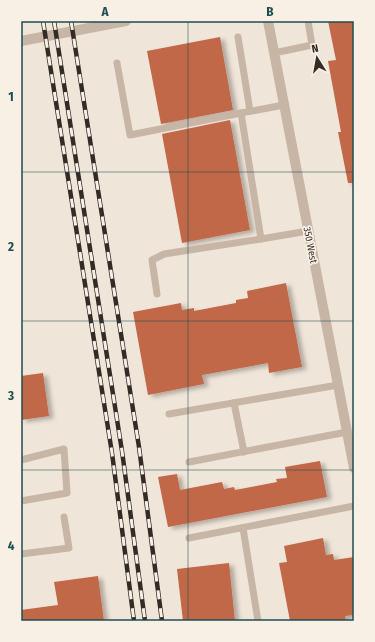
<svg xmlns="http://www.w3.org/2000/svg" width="375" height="642" viewBox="0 0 375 642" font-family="'Fira Sans Condensed',sans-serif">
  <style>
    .building { fill: #c06747; filter: url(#shadow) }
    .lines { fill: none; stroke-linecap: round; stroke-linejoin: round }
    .service { stroke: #c7b6a6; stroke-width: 7 }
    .minor { stroke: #c7b6a6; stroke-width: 10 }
    .tertiary { stroke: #c7b6a6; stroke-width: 10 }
    .rail-casing { stroke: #332b26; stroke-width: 4.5 }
    .rail { stroke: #f8f0e5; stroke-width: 3; stroke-dasharray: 9; stroke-linecap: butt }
    .grid { fill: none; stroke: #1e4e52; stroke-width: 1; stroke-opacity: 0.55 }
    .labels { text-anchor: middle; stroke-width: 3.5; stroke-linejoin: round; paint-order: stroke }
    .street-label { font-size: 10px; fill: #332b26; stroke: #f8f0e5 }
    .neatline { fill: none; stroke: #1e4e52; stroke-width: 1.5 }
    .grid-label { font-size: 13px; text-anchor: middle; font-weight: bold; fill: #1e4e52 }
  </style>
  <defs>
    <filter id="shadow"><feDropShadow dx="4.5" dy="2.5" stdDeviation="2" flood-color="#0004"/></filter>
  </defs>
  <rect width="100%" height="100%" fill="#f0e5d9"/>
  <!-- building -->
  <g class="building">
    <path d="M328,21h26v162h-6l-10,-51h3l-13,-71 8,-1z"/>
    <path d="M220,37l13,73 -72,14 -14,-73z"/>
    <path d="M230,120l20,110 -68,13 -20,-109z"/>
    <path d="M286,283l16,84 -33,6 -1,-10 -66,12 2,9 -56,11 -15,-83 48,-9 1,7 12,-2v3l42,-8v-3l12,-2 -1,-7z"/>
    <path d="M43,373l6,43 -28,4v-44z"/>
    <path d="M320,461l7,36 -159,30 -10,-50 19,-3 3,16 42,-8 2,7 10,-2 1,3 42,-8 -1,-3 11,-1 -2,-11z"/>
    <path d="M323,538l3,17 7,-1 1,6 20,-3v58l-9,1 1,5h-56l-11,-58 8,-1 -3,-16z"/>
    <path d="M229,563l6,58h-52l-6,-52z"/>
    <path d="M98,576l6,45h-83v-11l37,-5 -4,-23z"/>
  </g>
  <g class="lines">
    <!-- service -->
    <g class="service">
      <path d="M238,37l12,74"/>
      <path d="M274,53l38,-8 -4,-24"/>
      <path d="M117,63l13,72 111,-22"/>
      <path d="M284,105l-43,8 20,126 47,-8"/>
      <path d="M157,294l-5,-34 12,-6 97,-15"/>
      <path d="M234,403l10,49"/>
      <path d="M169,414l169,-29"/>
      <path d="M21,460l43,-11 3,44 -46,8"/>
      <path d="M189,462l158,-30"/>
      <path d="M243,528l15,93"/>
      <path d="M189,538l165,-32"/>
      <path d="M21,554l48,-6 -5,-31"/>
    </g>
    <!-- minor -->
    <path class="minor" d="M268,21l86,447"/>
    <!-- tertiary -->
    <path class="tertiary" d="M21,41l105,-20"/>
    <!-- rail casing -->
    <g class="rail-casing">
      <g id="rail">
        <path d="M43,21l69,432 22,168"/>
        <path d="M54,21l68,430 23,170"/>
        <path d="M71,21l68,426 23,174"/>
      </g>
    </g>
    <!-- rail -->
    <use href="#rail" class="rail"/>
  </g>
  <!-- grid -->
  <path class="grid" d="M188,21v600M21,172h333M21,321h333M21,470h333"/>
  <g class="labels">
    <!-- street labels -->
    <g class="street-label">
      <text transform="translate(311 245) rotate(79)" y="4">350 West</text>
    </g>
  </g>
  <!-- border -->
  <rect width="375" height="642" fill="none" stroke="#f8f0e5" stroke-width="44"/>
  <!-- north arrow -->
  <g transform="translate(317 58) rotate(349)" stroke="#f8f0e5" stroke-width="3" paint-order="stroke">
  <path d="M0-3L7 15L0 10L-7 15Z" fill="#332b26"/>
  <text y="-6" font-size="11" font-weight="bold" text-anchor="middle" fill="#332b26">N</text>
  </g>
  <rect x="22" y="22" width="331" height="598" class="neatline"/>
  <g class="grid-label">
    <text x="105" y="16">A</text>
    <text x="270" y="16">B</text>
    <text x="11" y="101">1</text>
    <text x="11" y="251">2</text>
    <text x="11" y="400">3</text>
    <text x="11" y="550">4</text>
  </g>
</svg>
